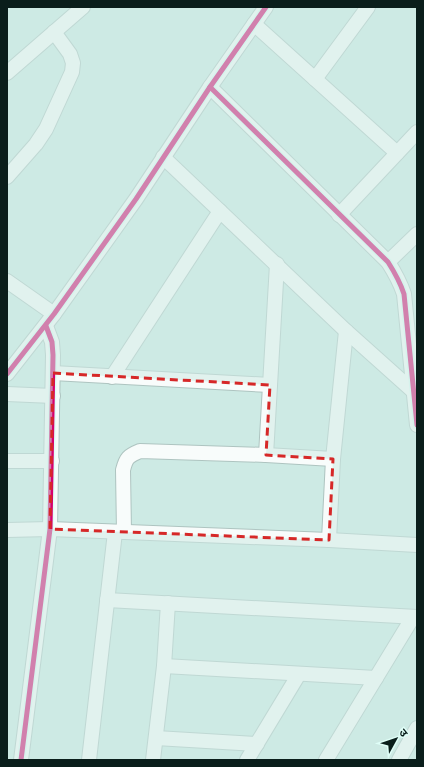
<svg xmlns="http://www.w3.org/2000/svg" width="424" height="767" viewBox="0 0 424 767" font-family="'Source Sans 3','Noto Sans Devanagari',sans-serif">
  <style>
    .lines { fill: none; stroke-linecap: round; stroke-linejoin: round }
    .street-casing { stroke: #aec4c0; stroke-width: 16 }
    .street { stroke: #f8fcfb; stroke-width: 14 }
    .cycleway-casing { stroke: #dffef7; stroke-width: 8 }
    .cycleway { stroke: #d6006c; stroke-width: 5 }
    .marked { fill: none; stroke: #d62828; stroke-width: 3; stroke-dasharray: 8 5; stroke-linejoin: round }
  </style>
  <rect width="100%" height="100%" fill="#cdeae4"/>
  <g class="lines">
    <!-- street casing -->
    <g class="street-casing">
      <g id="street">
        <path d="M254,24l143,129"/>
        <path d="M7,73l76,-66"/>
        <path d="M315,79l53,-72"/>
        <path d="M210,87l178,175c7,11 12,20 16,32l13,131"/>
        <path d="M163,157l183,174 67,60"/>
        <path d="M7,177l29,-33 10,-15 26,-57 1,-9 -3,-9 -16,-22"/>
        <path d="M339,215l78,-83"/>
        <path d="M388,262l29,-28"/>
        <path d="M7,281l47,33"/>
        <path d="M53,373l217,12"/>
        <path d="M7,374l47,-60 82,-115 74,-112 56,-80"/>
        <path d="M112,377l108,-166"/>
        <path d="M7,394l46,2"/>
        <path d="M266,455l11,-191"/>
        <path d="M7,461h45"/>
        <path d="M7,530l43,-1 279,11 88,5"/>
        <path d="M124,532l-1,-62c3,-12 5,-14 17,-19l126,4 67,4"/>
        <path d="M329,540l4,-81 13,-128"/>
        <path d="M107,600l310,17"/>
        <path d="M164,666l212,12"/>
        <path d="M156,738l101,6"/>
        <path d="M21,760l29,-231 3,-174 -1,-13 -6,-16"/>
        <path d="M89,760l26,-228"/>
        <path d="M153,760l11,-94 4,-63"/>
        <path d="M247,760l52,-86"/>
        <path d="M326,760l87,-143"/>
        <path d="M399,760l18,-32"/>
      </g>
    </g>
    <!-- street -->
    <use href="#street" class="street"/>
    <!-- cycleway casing -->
    <g class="cycleway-casing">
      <g id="cycleway">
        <path d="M210,87l178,175c7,11 12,20 16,32l13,131"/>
        <path d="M7,374l47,-60 82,-115 74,-112 56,-80"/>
        <path d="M21,760l29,-231 3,-174 -1,-13 -6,-16"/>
      </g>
    </g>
    <!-- cycleway -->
    <use href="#cycleway" class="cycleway"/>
  </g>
  <!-- marked area -->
  <path d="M0 0H424V767H0ZM53,373l217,12 -4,70 67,4 -4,81 -279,-11z" fill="#cdeae4" fill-opacity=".55" fill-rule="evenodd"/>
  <path class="marked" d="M53,373l217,12 -4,70 67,4 -4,81 -279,-11z"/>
  <!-- border -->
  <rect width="424" height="767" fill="none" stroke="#0a1e1b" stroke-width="16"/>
  <!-- north arrow -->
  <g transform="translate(396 739) rotate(50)" stroke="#dffef7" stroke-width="3" paint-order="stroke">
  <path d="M0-3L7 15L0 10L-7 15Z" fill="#0a1e1b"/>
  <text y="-6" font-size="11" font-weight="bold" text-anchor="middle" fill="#0a1e1b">उ</text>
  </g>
</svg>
